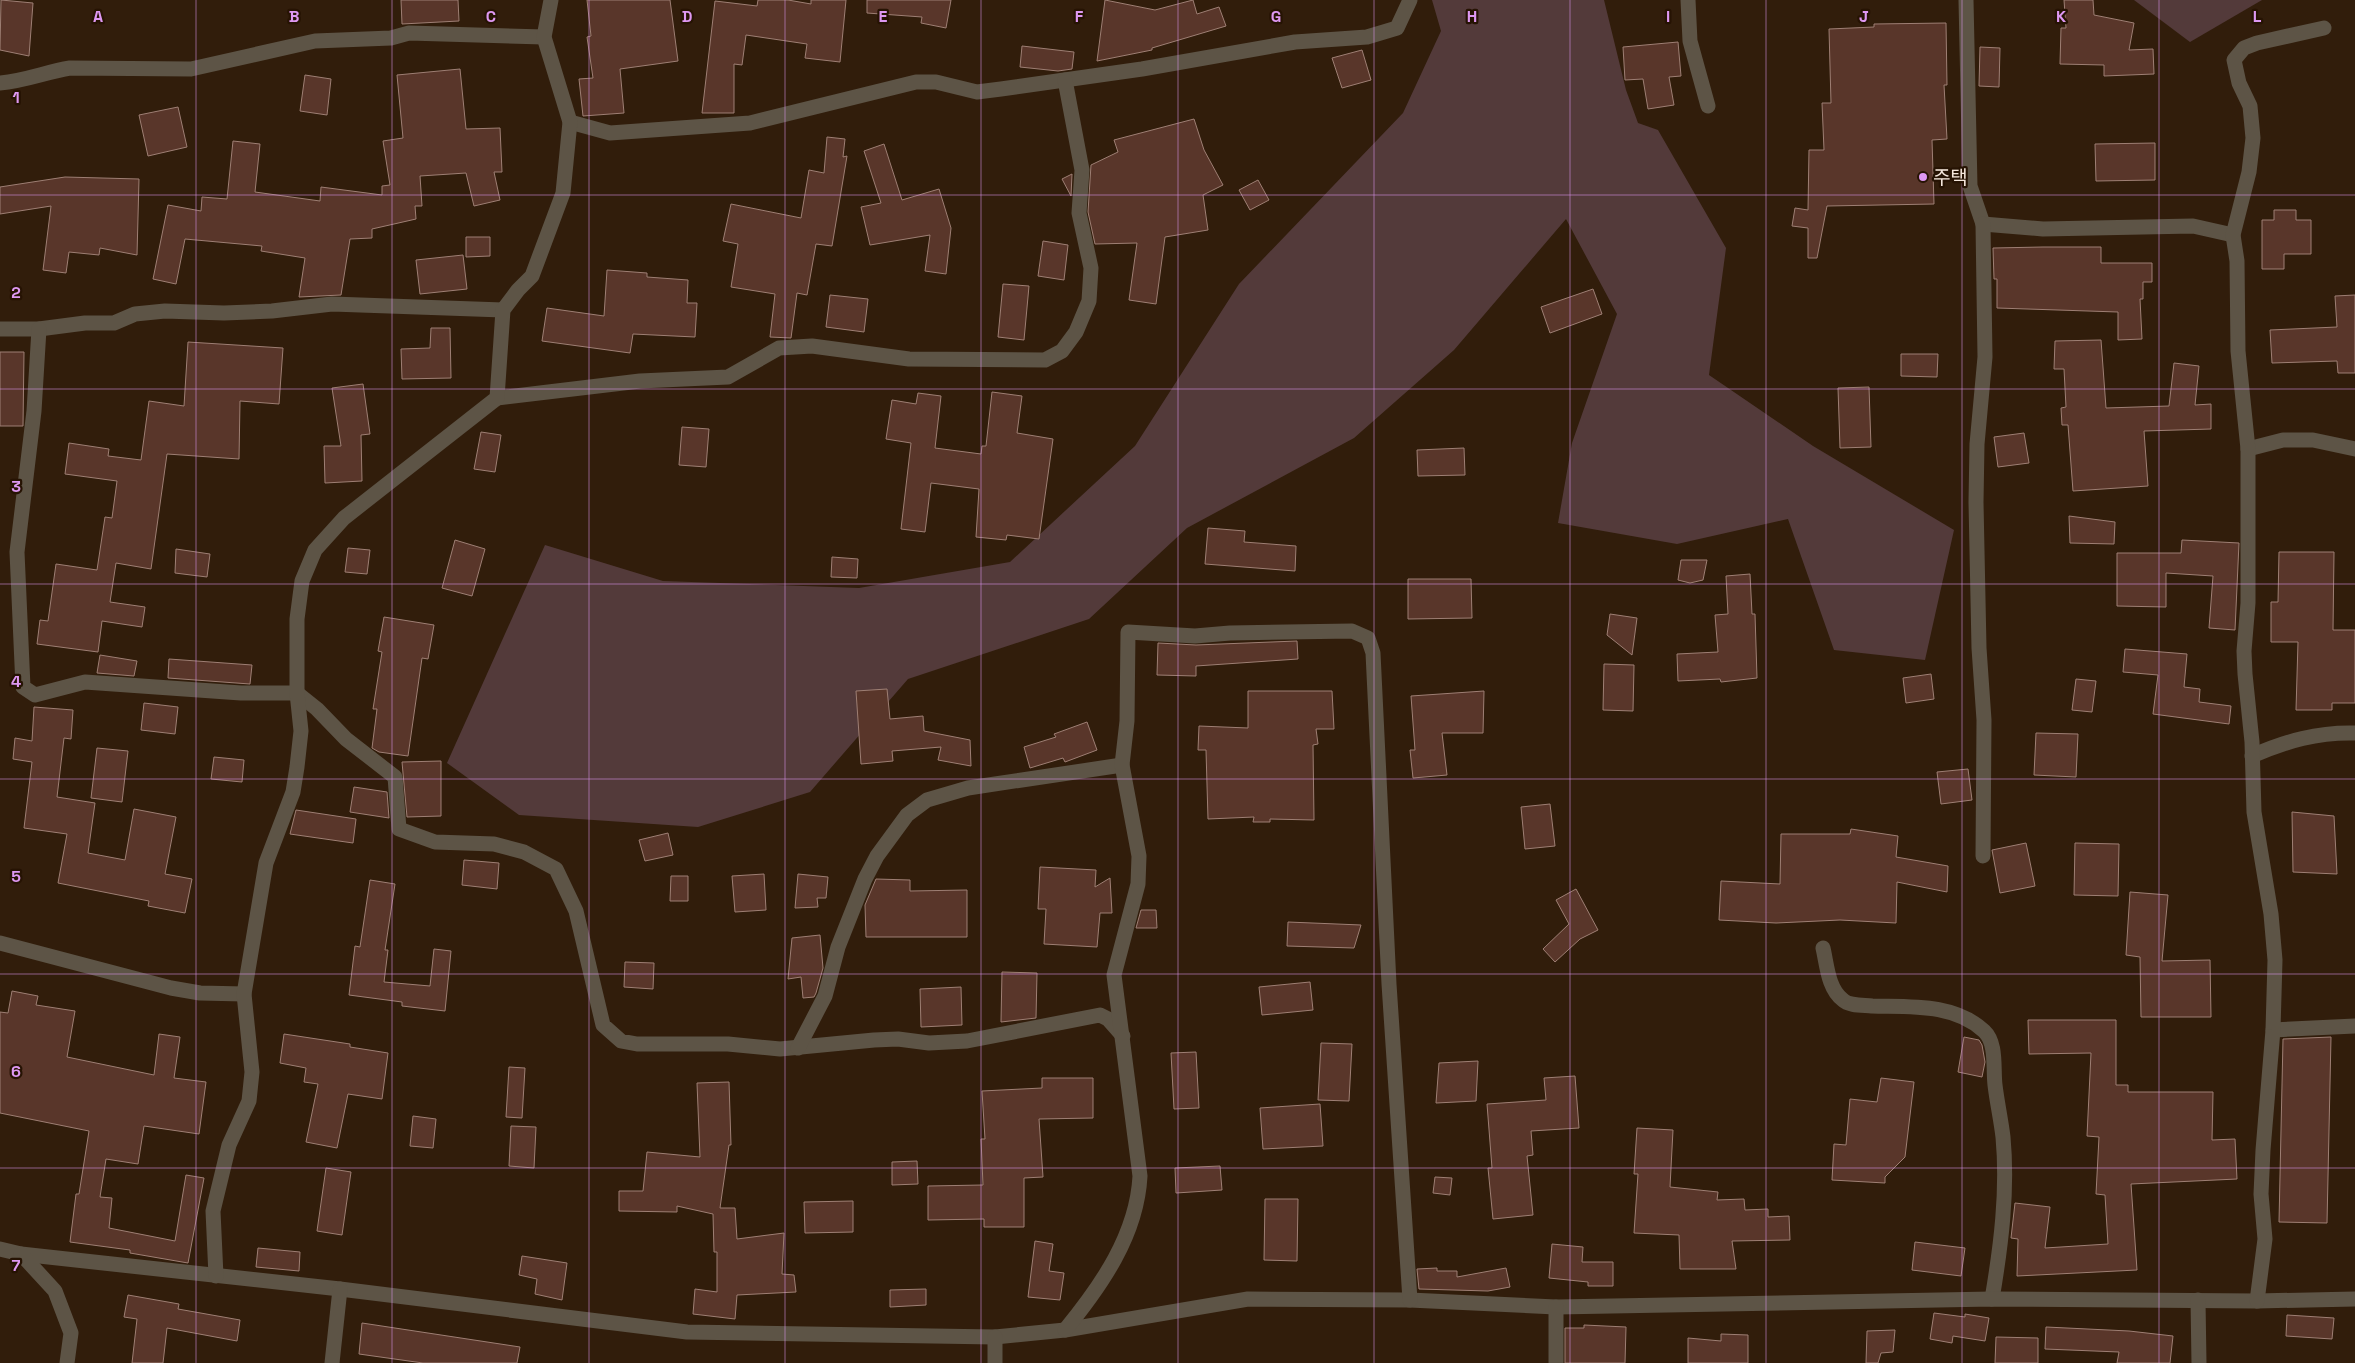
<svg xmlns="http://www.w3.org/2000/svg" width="2355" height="1363" viewBox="0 0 2355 1363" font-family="'Space Grotesk','Noto Sans KR',sans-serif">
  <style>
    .green { fill: #533a3a }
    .building { fill: #59362a; stroke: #9e7f74 }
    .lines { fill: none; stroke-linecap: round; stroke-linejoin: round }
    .minor { stroke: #5d5446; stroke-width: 15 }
    .grid { fill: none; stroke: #de98f2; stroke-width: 1; stroke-opacity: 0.55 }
    .poi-dot { fill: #de98f2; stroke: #261303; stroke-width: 2 }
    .labels { text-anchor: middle; stroke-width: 4.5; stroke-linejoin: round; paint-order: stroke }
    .poi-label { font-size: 19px; fill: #f5e7dc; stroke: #261303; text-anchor: start }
    .grid-label { font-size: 16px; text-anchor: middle; font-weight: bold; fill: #de98f2; stroke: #261303; stroke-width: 4.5; stroke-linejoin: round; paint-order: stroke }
  </style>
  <rect width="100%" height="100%" fill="#311d0b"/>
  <!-- green -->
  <g class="green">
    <path d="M1432,0h172l22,90 12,33 20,7 68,118 -17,127 104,71 141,84 -29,130 -91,-10 -46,-131 -111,25 -119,-21 14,-80 45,-129 -51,-95 -112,131 -100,88 -167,90 -98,91 -181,60 -98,113 -112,35 -179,-12 -72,-52 98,-218 118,36 196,7 151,-26 125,-116 104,-162 164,-171 38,-82z"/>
    <path d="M2134,0h128l-72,42z"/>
  </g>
  <!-- building -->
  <g class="building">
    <path d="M1,0l32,3 -4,53 -29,-6z"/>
    <path d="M401,0h57l1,21 -57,3z"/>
    <path d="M587,0h83l8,61 -58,8 4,44 -41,3 -4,-37 14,-1 -6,-41 4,-1z"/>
    <path d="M758,0h30l23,4v-4h35l-6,62 -35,-4 2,-14 -61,-9 -4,30 -8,-1v49h-32l13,-112 42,5z"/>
    <path d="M867,0h84l-5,28 -25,-5 1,-6 -55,-4z"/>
    <path d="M1105,0l50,10 38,-10 4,14 22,-7 7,19 -74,22v2l-55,11z"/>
    <path d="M2064,0h29l1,15 40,8 -5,27 24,-1 1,25 -50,2v-11l-44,-1 1,-36h5z"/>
    <path d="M1946,23l1,62h-3l3,54 -15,1 2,64 -107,2 -10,52h-9v-30l-16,-2 3,-18 13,2 1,-60h15l-2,-47h9l-2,-74 45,-2v-3z"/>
    <path d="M1678,42l3,34 -12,1 5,28 -26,4 -5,-30 -18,1 -2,-33z"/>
    <path d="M1022,46l52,6 -2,17 -14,2 -38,-4z"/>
    <path d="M1980,47l20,1 -1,39 -20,-1z"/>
    <path d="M1362,50l9,30 -29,8 -10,-30z"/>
    <path d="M460,69l6,60 34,-1 2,44h-8l6,28 -26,6 -8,-33 -46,3 2,30h-7l1,13 -44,10v9l-22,1 -9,56 -42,2 6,-39 -44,-7 1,-5 -77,-7 -9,45 -23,-5 15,-74 33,6 1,-14 25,2 6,-58 27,3 -5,48 65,9 1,-14 61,8v-9l8,-1 -7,-44 20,-3 -6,-63z"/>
    <path d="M305,75l26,4 -4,36 -27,-4z"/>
    <path d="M178,107l9,40 -39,9 -9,-41z"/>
    <path d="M1194,119l10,31 19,35 -20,10 5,35 -43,7 -9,67 -27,-4 8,-57 -42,1 -7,-32 3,-47 27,-13 -4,-12z"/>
    <path d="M827,137l18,2 -2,18 4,-1 -15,90 -16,-2 -9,51 -10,-2 -6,45 -21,-1 5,-43 -44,-7 7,-43 -15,-3 8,-37 70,14 8,-48 15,3z"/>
    <path d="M2155,143v37l-59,1 -1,-37z"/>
    <path d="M884,144l18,56 37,-11 12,39 -5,46 -21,-3 5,-36 -60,10 -9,-38 20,-4 -17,-52z"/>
    <path d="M1072,174l-1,22 -9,-17z"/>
    <path d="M65,177l74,2 -2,76 -37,-7 -1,7 -30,-3 -3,21 -23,-3 8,-64 -51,8v-27z"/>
    <path d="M1258,180l11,20 -19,10 -11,-20z"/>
    <path d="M2274,210h22v10h15v34h-27v15h-22v-49h12z"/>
    <path d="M466,237h24v19l-24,1z"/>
    <path d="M1043,241l25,4 -4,35 -26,-4z"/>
    <path d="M2043,247h58v16h51v19h-9v17h-3l2,40 -24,1v-28l-121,-4v-29h-3l-1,-31z"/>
    <path d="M463,255l4,34 -47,5 -4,-34z"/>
    <path d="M607,270l40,3v4l41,3 -1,23h10l-2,34 -62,-3 -3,19 -88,-12 5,-33 57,8z"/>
    <path d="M1003,284l26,2 -5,54 -26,-3z"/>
    <path d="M1593,289l9,25 -52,19 -9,-26z"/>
    <path d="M830,295l38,4 -4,33 -38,-5z"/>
    <path d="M2355,295v78h-17l-1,-12 -65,2 -2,-33 67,-3 -2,-31z"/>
    <path d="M431,328h19l1,50 -49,1 -1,-30 29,-1z"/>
    <path d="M2101,340l5,68 63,-2 5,-43 25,3 -4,39 16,-1v25l-67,2 4,55 -75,5 -5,-66h-6l-1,-17 5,-1 -2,-38h-10l1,-28z"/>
    <path d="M188,342l95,6 -4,56 -39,-3 -1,58 -72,-5 -16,115 -35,-6 -6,39 35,5 -3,20 -40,-6 -4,31 -61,-8 3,-24 8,1 8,-57 41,6 8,-53 7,1 5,-37 -52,-7 4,-31 40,6 -1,7 33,4 8,-59 35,5z"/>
    <path d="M0,352h24l-1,74h-23z"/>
    <path d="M1901,354h37l-1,23 -36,-1z"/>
    <path d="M363,384l7,50 -9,1 1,46 -37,2 -1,-37h17l-9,-58z"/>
    <path d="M1869,387l2,60 -31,1 -2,-60z"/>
    <path d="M992,392l30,4 -5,37 36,6 -14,100 -32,-4 -1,5 -30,-3 3,-48 -48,-6 -6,49 -24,-3 10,-86 -25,-4 6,-39 24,4 2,-11 23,3 -6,52 46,6 1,-8h4z"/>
    <path d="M682,427l27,2 -3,38 -27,-2z"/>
    <path d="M481,432l20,3 -6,37 -21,-3z"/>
    <path d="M2024,433l5,30 -31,4 -4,-30z"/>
    <path d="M1464,448l1,27 -47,1 -1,-26z"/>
    <path d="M2069,516l46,6 -1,22 -44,-1z"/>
    <path d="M1208,528l37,3 -1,11 52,4 -1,25 -90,-7z"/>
    <path d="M455,540l30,9 -13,47 -30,-8z"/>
    <path d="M2182,540l57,3 -4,87 -26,-2 4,-52 -47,-3v34l-49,-1v-53h64z"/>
    <path d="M348,548l22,2 -3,24 -22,-2z"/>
    <path d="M176,549l34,5 -3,23 -32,-4z"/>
    <path d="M2279,552h55l-1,78h22v73h-23v7h-36l2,-68h-27v-40h7z"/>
    <path d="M832,557l26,2 -1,19 -26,-1z"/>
    <path d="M1681,560h26l-4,20 -13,3 -12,-3z"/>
    <path d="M1750,574l2,40h3l2,64 -36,4 -1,-3 -42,2 -1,-27 41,-2 -3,-37 13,-1 -2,-38z"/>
    <path d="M1408,579h63l1,39 -64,1z"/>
    <path d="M1610,614l27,4 -5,37 -25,-20z"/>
    <path d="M384,617l50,8 -6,34 -6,-1 -14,98 -29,-4 -7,-4 5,-39h-4l9,-57 -4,-1z"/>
    <path d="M1297,641l1,18 -102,7v10l-39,-1 1,-32 38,2z"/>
    <path d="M2125,649l62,5 -3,33 16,2 -1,13 32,4 -2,18 -76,-10 5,-39 -35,-3z"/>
    <path d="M100,655l37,6 -3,15 -37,-3z"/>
    <path d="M169,659l83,6 -2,19 -82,-6z"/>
    <path d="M1604,664l30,1 -1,46 -30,-1z"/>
    <path d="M1931,674l3,25 -28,4 -3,-25z"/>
    <path d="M2076,679l20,2 -4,31 -20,-2z"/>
    <path d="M887,689l3,30 33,-3 1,15 46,9 1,26 -33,-6 3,-13 -49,4 1,10 -32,3 -5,-73z"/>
    <path d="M1248,691h84l2,38h-18l2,15 -5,1 1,75 -44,-1v3h-17l1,-5 -46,2 -2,-69h-8l1,-24 49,2z"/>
    <path d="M1484,691l-1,42h-41l5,42 -34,3 -3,-28h5l-4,-54z"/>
    <path d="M144,703l34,4 -3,27 -34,-4z"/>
    <path d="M34,707l39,3 -2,29 -7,-1 -7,59 38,6 -7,50 37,7 9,-51 42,8 -11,57 27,5 -7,34 -37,-7 1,-5 -91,-18 9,-49 -43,-6 8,-66 -19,-3 2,-21 17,3z"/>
    <path d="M1087,722l10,28 -32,12 -2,-4 -33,10 -6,-21 32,-10 -2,-3z"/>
    <path d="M2036,733l42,1 -2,43 -42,-2z"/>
    <path d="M97,748l31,3 -6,51 -31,-4z"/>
    <path d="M214,757l30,3 -2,22 -31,-3z"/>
    <path d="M441,761v55l-34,1 -5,-55z"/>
    <path d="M1968,769l4,31 -31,4 -4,-32z"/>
    <path d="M354,787l33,5 2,26 -39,-6z"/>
    <path d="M1550,804l5,42 -30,3 -4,-42z"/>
    <path d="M296,810l60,9 -3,24 -63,-9z"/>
    <path d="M2292,812l42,4 3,58 -44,-2z"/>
    <path d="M1851,829l47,7 -2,21 52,9 -1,26 -50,-10 -1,41 -56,-3 -64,3 -57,-3 2,-39 59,3 1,-50h69z"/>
    <path d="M668,833l5,22 -28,6 -6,-21z"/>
    <path d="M2026,843l9,43 -35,7 -8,-43z"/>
    <path d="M2075,843l44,1 -1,52 -44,-1z"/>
    <path d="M464,860l35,3 -2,26 -35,-4z"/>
    <path d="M1040,867l56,3 -1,17 15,-9 2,35h-12l-3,34 -53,-3 2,-35h-8z"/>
    <path d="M764,874l2,36 -31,2 -3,-36z"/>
    <path d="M798,874l30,3 -2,21h-9l1,9 -23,1z"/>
    <path d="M671,876h17v25h-18z"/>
    <path d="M876,879l34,1v11l57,-1v47h-101l-1,-32z"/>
    <path d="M370,880l25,4 -10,66h3l-4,32 46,4 4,-37 17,2 -6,60 -43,-5v-4l-53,-7 6,-49 5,1z"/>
    <path d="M1576,889l22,41 -18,9 -25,23 -12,-13 26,-25 -13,-24z"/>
    <path d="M2130,892l38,3 -6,66 48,-1 1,57h-70l-1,-60 -14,-2z"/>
    <path d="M1141,910h15l1,18h-21z"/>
    <path d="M1288,922l73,3 -7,23 -67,-2z"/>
    <path d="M820,935l3,33 -7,25 -2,4 -11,1 -2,-21 -13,2 4,-41z"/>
    <path d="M625,962l29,1 -1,26 -29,-2z"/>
    <path d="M1002,972l35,1 -1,45 -35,4z"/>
    <path d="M1310,982l3,28 -51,5 -3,-28z"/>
    <path d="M961,987l1,38 -41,2 -1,-38z"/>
    <path d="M12,991l26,5 -2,9 39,6 -8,46 87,18 5,-41 21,3 -6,41 32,4 -7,52 -55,-8 -6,38 -32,-5 -6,38 12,1 -3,30 66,13 11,-66 18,3 -16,85 -58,-10v-3l-60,-8 6,-48h3l10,-63 -89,-18v-101l8,1z"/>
    <path d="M2028,1020h88v65h12v7h85l-1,48 23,-1 2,40 -106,5 6,86 -120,6 1,-37 -7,-1 4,-35 35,4 -5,41 63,-4 -3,-49 -9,-1 3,-57 -12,-1 4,-83 -62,1z"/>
    <path d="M284,1034l66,10v3l38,6 -6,46 -34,-5 -11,54 -31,-6 12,-58 -14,-2 2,-14 -26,-5z"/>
    <path d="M1964,1037l15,3 3,5 3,17 -3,15 -24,-5z"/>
    <path d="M2331,1037l-4,186 -48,-1 4,-183z"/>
    <path d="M1321,1043l31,1 -3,57 -31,-1z"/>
    <path d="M1196,1052l3,56 -25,1 -3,-56z"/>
    <path d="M1478,1061l-2,40 -40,2 3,-40z"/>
    <path d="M509,1067l16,1 -3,50 -16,-1z"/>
    <path d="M1575,1076l4,52 -48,3 2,24 -6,1 6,59 -40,4 -5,-51h4l-5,-64 59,-4 -2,-22z"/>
    <path d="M1042,1078h51v40l-54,1 4,58 -19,1v49h-40v-8l-56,1v-34l55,-1 -2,-46h4l-3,-48 60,-3z"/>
    <path d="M1881,1078l33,4 -9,75 -20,20v6l-53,-3 2,-36 12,1 4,-46 27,3z"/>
    <path d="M729,1082l2,63h-2l-9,63h15l2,31 47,-6 -2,41 12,1 2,17 -59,3 -2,24 -42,-5 2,-25 22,3v-40h-3l-1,-38 -36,-8v6l-58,-1v-20h24l4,-39 53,5 -3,-74z"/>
    <path d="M1320,1104l3,42 -60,3 -3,-41z"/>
    <path d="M413,1116l23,3 -3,29 -23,-2z"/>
    <path d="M511,1126l25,1 -2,41 -25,-2z"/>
    <path d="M1637,1128l36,2 -3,57 48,5 -1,8 27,-1 1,11 23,-1v8l21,-1 1,24 -58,1 4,28h-56l-1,-34 -45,-2 4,-59h-4z"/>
    <path d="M917,1161l1,23 -26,1v-23z"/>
    <path d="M1220,1166l2,24 -46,3 -1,-25z"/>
    <path d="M326,1168l25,4 -9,63 -25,-4z"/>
    <path d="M1435,1177l17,1 -2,17 -17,-2z"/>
    <path d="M1265,1199h33l-1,62 -33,-1z"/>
    <path d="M853,1201v31l-48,1 -1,-31z"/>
    <path d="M1035,1241l18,3 -4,27 15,2 -4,27 -32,-3z"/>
    <path d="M1915,1242l50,6 -4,28 -49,-6z"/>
    <path d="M1552,1244l31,3 -1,15h31v24h-25v-4l-39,-4z"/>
    <path d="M258,1248l42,4 -1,19 -43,-4z"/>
    <path d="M522,1256l45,7 -5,37 -27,-6 2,-15 -18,-4z"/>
    <path d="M1437,1268v3h20v6l49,-9 4,19 -22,4 -69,-2 -2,-20z"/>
    <path d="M926,1289v16l-36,2v-17z"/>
    <path d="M128,1295l51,9 -1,5 62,11 -3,21 -70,-13 -4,35h-31l5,-44 -13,-2z"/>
    <path d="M1934,1313l31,4v-3l24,4 -4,23 -32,-5 -1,7 -22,-4z"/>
    <path d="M2287,1315l47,3 -2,21 -46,-3z"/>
    <path d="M362,1323l158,24 -3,16h-94l-64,-9z"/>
    <path d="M1584,1325l42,2 -1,36h-60v-35h19z"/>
    <path d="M2046,1327l83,4 44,5 -3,27h-53l2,-11 -74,-3z"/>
    <path d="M1895,1330l-2,22 -12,1 -3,10h-12l1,-32z"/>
    <path d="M1721,1334l27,1v28h-60v-25l33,3z"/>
    <path d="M1996,1337l42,1v25h-43z"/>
  </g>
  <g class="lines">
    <!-- minor -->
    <g class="minor">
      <path d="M1688,0l2,41 18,65"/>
      <path d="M1966,0l4,186 13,38 60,5 150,-3 40,9"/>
      <path d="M0,83c25,-2 46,-11 70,-15l121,1 124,-28 76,-3 18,-5 135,4"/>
      <path d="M570,122l40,11 140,-10 166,-41h20l41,10 24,-3 141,-20 153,-27 72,-5 30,-9 13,-28"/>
      <path d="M0,329h39l46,-6h29l21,-9 30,-3 59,2 48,-2 60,-7 171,6"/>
      <path d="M39,329l-5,82 -17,141 6,135 12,8 50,-13 156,11h56l20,16 29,30 49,38 4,52 36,13 59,2 30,8 32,17 20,42 27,114 18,16 16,3h91l52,5 94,-9 24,-1 31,4 38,-2 133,-26 8,4 15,17"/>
      <path d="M497,398l143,-17 88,-4 51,-29 33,-2 97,13 136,1 17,-9 14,-19 13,-31 2,-33 -12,-55 3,-43 -17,-90"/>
      <path d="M2248,449l35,-9h30l42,9"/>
      <path d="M2252,756c34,-15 66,-24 103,-23"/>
      <path d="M1983,856l1,-136 -5,-72 -3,-146 1,-58 8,-87 -2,-133"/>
      <path d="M0,943l171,45 29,5 44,1"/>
      <path d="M1823,948c4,17 5,41 20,52 6,6 21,5 29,6 37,1 82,-3 112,25 13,12 9,37 11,54 2,17 6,35 8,52 5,54 -2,109 -11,162"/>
      <path d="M2273,1030l82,-4"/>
      <path d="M798,1048l27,-52 13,-49 27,-68 12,-23 30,-41 20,-15 41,-12 154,-23"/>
      <path d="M0,1249l21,5 319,35 347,43 308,5 70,-7 183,-31 162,1 146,7 436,-8 265,2 98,-2"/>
      <path d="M21,1254l34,37 16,42 -4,30"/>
      <path d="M216,1276l-3,-65 16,-66 20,-44 3,-29 -8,-78 22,-131 27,-71 4,-25 4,-36 -4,-38v-74l5,-38 13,-31 29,-32 153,-120 6,-88 15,-20 14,-14 31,-83 7,-71 -26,-85 7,-37"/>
      <path d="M2198,1300l1,63"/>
      <path d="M2257,1301l8,-62 -4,-45 2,-44 10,-120 2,-70 -4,-46 -17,-102 -2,-70 -7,-68 -1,-23 4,-48v-154l-10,-98 -1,-90 -4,-26 16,-63 4,-34 -3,-32 -11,-23 -5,-23 10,-12 13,-5 67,-15"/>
      <path d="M1065,1330c36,-44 72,-95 75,-154l-26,-201 24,-91 1,-28 -17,-91 5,-44 1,-89 67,4 35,-3 122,-2 16,7 5,15 16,331 21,316"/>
      <path d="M995,1337v26"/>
      <path d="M332,1363l8,-74"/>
      <path d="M1556,1363v-56"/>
    </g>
  </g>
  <!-- grid -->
  <path class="grid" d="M196,0v1363M392,0v1363M589,0v1363M785,0v1363M981,0v1363M1178,0v1363M1374,0v1363M1570,0v1363M1766,0v1363M1962,0v1363M2159,0v1363M0,195h2355M0,389h2355M0,584h2355M0,779h2355M0,974h2355M0,1168h2355"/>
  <!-- markers -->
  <circle class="poi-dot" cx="1923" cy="177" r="5"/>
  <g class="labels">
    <!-- poi labels -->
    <g class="poi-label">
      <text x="1933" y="184">주택</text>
    </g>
  </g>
  <g class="grid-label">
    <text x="98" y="22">A</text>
    <text x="294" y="22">B</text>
    <text x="491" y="22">C</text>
    <text x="687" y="22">D</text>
    <text x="883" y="22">E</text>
    <text x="1079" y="22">F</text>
    <text x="1276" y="22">G</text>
    <text x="1472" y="22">H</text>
    <text x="1668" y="22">I</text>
    <text x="1864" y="22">J</text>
    <text x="2061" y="22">K</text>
    <text x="2257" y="22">L</text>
    <text x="16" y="103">1</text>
    <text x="16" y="298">2</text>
    <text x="16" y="492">3</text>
    <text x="16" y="687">4</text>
    <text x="16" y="882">5</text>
    <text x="16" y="1077">6</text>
    <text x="16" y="1271">7</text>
  </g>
</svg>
